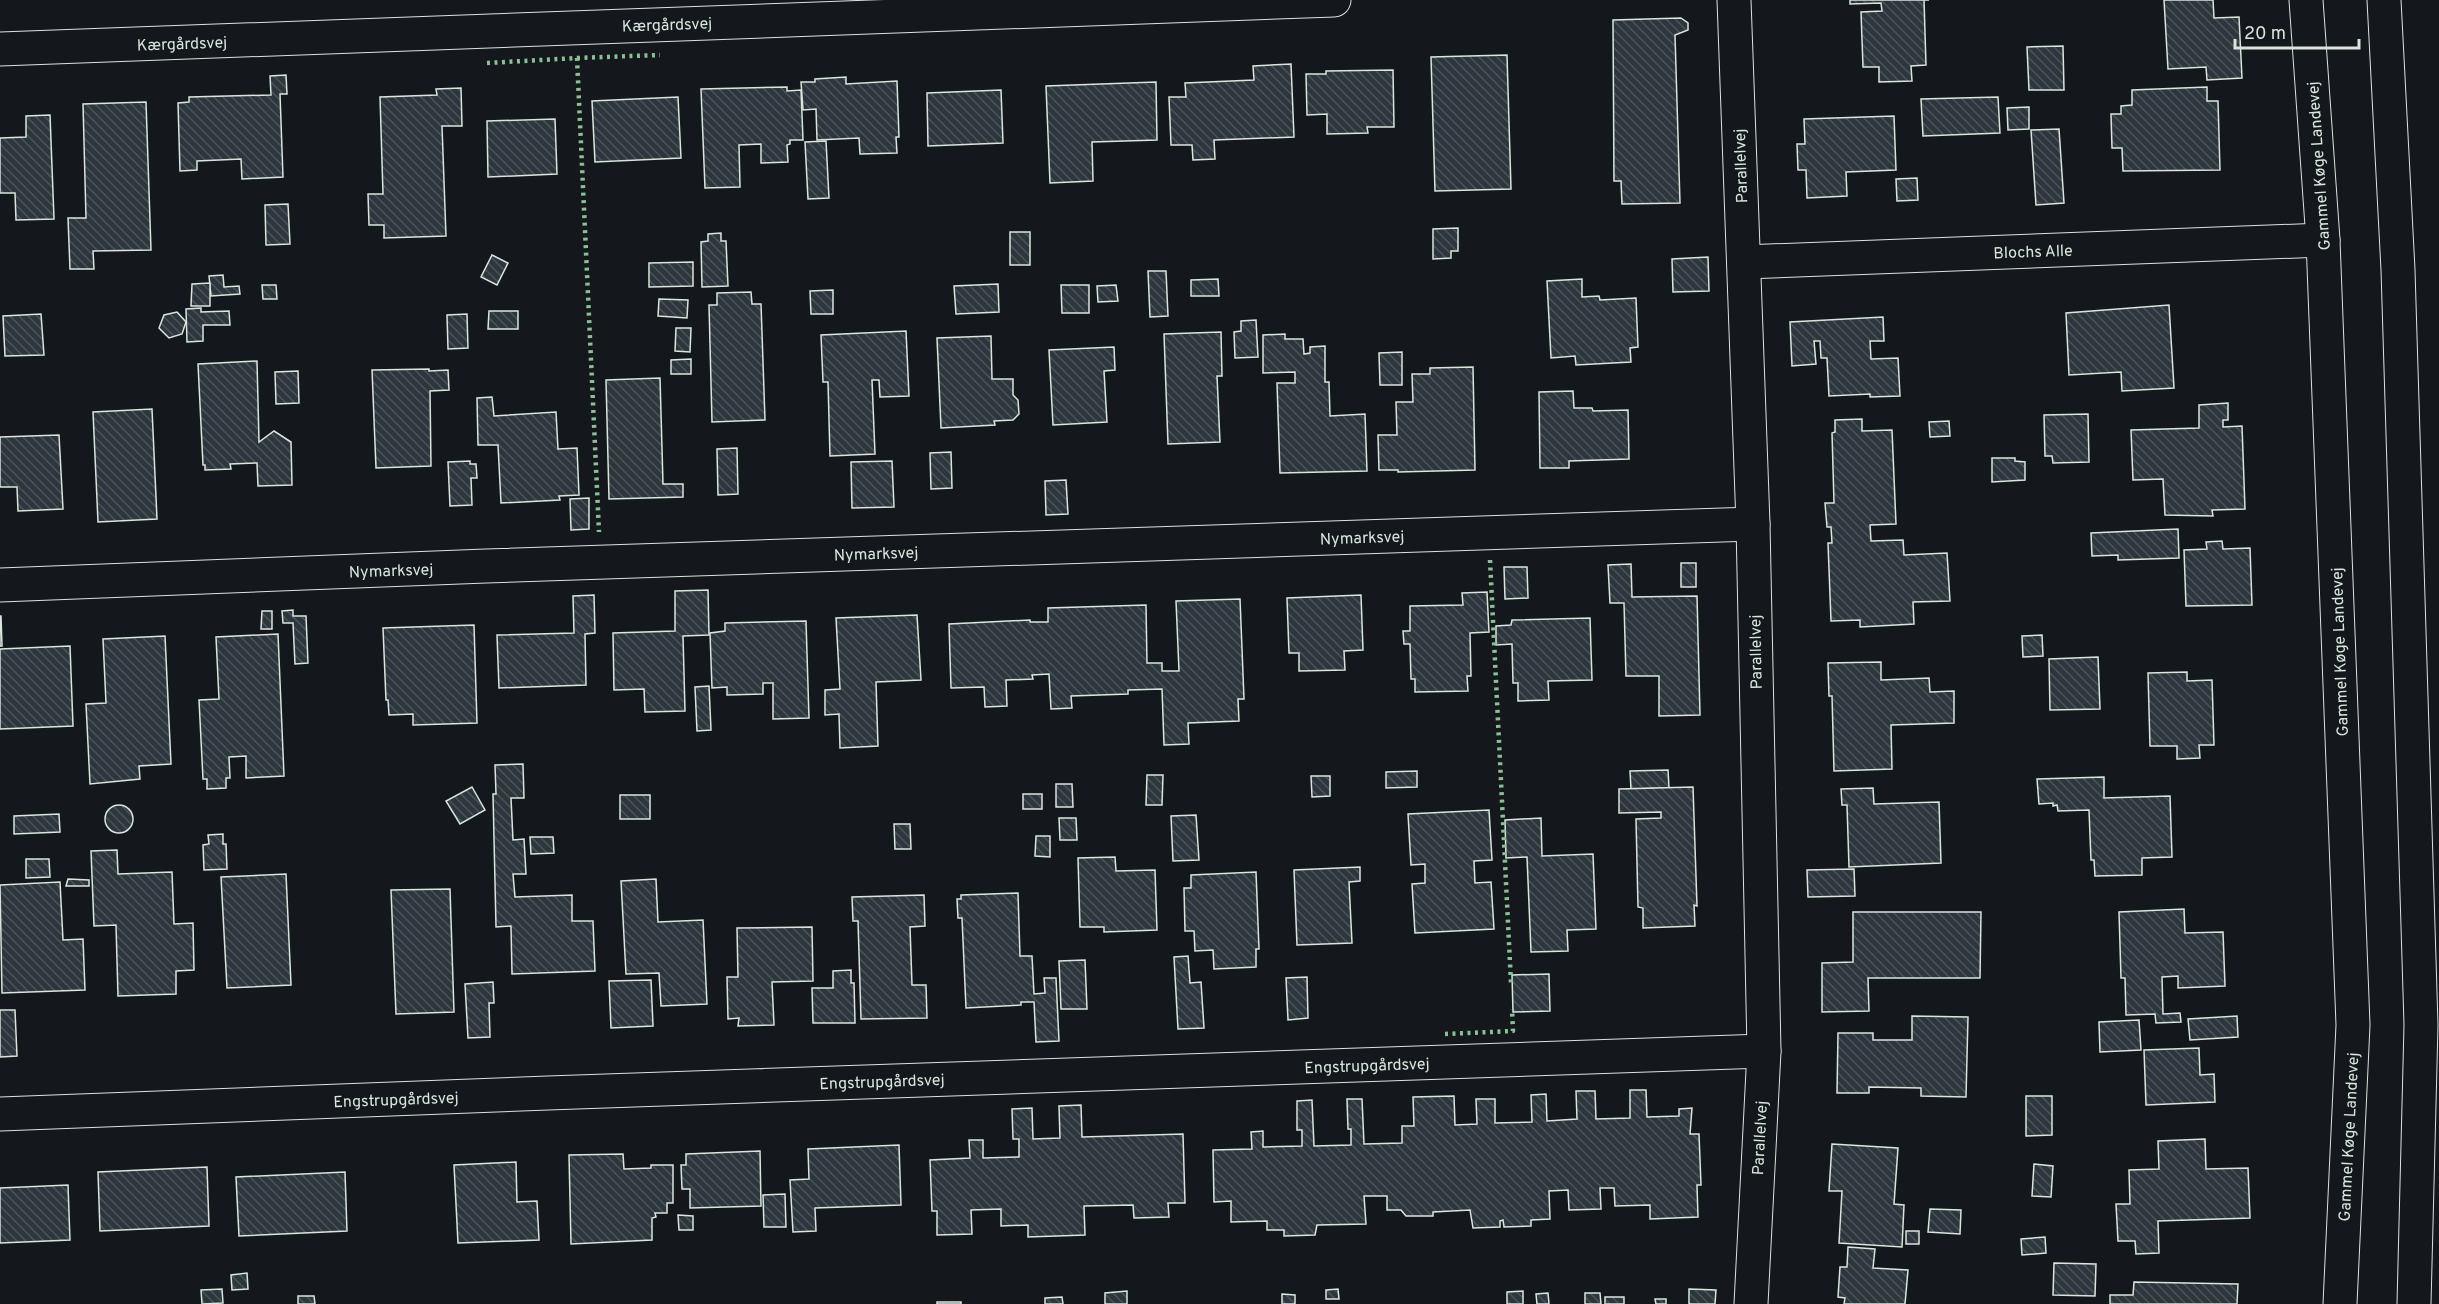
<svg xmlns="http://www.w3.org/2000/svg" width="2439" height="1304" viewBox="0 0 2439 1304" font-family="Overpass,sans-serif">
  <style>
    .building { fill: url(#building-back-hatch); stroke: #d8e6dc; stroke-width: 1.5 }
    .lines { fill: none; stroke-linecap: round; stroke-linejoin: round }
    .street-casing { stroke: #d8e6dc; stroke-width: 35 }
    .secondary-casing { stroke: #d8e6dc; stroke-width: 35 }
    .street { stroke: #14181c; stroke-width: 33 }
    .secondary { stroke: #14181c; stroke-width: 33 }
    .hedge { stroke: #8ac095; stroke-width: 4.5; stroke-dasharray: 3 4.5; stroke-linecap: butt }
    .labels { text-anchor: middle; stroke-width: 4.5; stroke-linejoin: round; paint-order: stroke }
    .street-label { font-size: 16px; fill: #d8e6dc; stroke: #14181c }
  </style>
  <defs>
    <pattern id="building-back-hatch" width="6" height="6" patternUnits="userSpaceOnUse" patternTransform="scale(1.5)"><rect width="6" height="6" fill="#2c363c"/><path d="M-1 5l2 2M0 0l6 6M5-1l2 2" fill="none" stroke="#4a5358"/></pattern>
  </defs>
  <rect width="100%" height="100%" fill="#14181c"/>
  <!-- building -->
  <g class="building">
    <path d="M1850,0h79h-5l2,65 -15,1 1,15 -33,1v-15h-16l-2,-55 21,-1 -1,-8 -31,1z"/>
    <path d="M2164,0h49l1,18 25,-1 3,61 -35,2 -1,-13 -38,2z"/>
    <path d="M1681,18l7,5v7l-13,5 5,168 -58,1 -1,-23h-7l-1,-161z"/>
    <path d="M2063,46l1,44h-35l-2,-43z"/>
    <path d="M1507,55l4,134 -76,2 -4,-134z"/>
    <path d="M1291,64l3,73 -80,3 1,19 -22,1 -1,-15h-21l-2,-48h17l-1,-14 69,-3 -1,-14z"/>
    <path d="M1393,70l1,57h-27l1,6 -41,1v-20l-20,1 -1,-41h20v-3z"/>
    <path d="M286,75l1,19h-7l3,83 -41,2 -1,-20 -44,2v9l-17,1 -2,-68 11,-1v-5l82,-2 -1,-19z"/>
    <path d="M846,77v7l51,-3 2,56h-3l1,16 -37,1 -1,-16 -42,2 -1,-31 -13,1 -2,-28h14v-3z"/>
    <path d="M1156,82l1,58 -65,2 1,39 -43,2 -4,-97z"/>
    <path d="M787,87v4l14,-1 2,50h-13v4l-3,1 1,17 -27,1v-19l-22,1 1,42 -35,1 -4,-99z"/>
    <path d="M2207,87v14h11l2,69 -97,1 -1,-23h-10l-1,-34h10v-8l11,-1v-15z"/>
    <path d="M461,88l1,38h-20l4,110 -62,2v-13h-15l-1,-31h15l-3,-97 57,-2 -1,-6z"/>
    <path d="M1001,90l2,53 -75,3 -1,-53z"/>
    <path d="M678,97l3,61 -86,4 -3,-61z"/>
    <path d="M1998,97l2,36 -77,3 -2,-37z"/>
    <path d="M146,102l5,148 -58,1 1,18h-24l-2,-51h18l-3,-114z"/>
    <path d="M2029,107v22l-21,1 -1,-22z"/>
    <path d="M50,115l4,104 -38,1 -1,-27h-15v-55l26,-1v-21z"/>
    <path d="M1894,116l2,54 -50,2 1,24 -40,2 -1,-28h-8l-1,-26h8l-1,-25z"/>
    <path d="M555,119l2,55 -69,3 -1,-56z"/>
    <path d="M2059,129l5,74 -28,2 -5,-75z"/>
    <path d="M826,141l3,57 -21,1 -3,-57z"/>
    <path d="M1917,178l1,22 -21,1 -1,-22z"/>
    <path d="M288,204l2,40 -24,1 -1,-40z"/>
    <path d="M1458,228v23h-7v7l-18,1v-30z"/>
    <rect x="1010" y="232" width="20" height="33"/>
    <path d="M721,233v8h5l2,45 -26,1 -1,-45 7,-1v-7z"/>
    <path d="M492,255l16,8 -11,22 -16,-8z"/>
    <path d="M1708,257l1,34 -36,1 -1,-33z"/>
    <path d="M693,262v24l-44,1v-24z"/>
    <path d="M1148,271h18l2,45 -18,1z"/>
    <path d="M223,275l1,12 15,-1 1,8 -29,2 -2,-20z"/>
    <path d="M1218,279l1,17h-28v-16z"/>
    <path d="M1582,279v18l17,-1 1,4 36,-2 2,49 -8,1 1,14 -55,3 -1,-9 -24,2 -4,-77z"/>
    <path d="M210,283v23h-19l1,-22z"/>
    <path d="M998,284l1,28 -43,2 -2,-28z"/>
    <path d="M262,285h14l1,14h-14z"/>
    <path d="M1061,285h28v28h-27z"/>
    <path d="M1116,285l2,16 -20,1 -1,-16z"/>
    <path d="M833,290v24h-22l-1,-23z"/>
    <path d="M751,292l1,12h9l4,116 -53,2 -3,-117h8v-12z"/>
    <path d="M659,299l29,1 -1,18 -29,-2z"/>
    <path d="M2169,305l5,83 -52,3 -1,-19 -52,3 -3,-62z"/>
    <path d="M201,308v4l28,-1 1,14h-27v16l-16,1 -1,-33z"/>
    <path d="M489,311h29v18h-30z"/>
    <path d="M177,312l9,10 -4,12 -13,4 -10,-10 5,-13z"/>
    <path d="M41,314l3,41 -39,1 -2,-40z"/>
    <path d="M467,314l1,34 -20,1 -1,-34z"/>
    <path d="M1883,317l1,24h-14l1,18 27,-1 2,38 -30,1v-3l-41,2 -2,-38h-6l-1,-17h-6l2,23 -24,2 -2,-44z"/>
    <path d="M1256,320l2,37 -23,1 -1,-26 7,-1v-10z"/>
    <path d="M676,328h15l-1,24 -15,-1z"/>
    <path d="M906,331l3,65 -29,1 -1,-17h-7l3,74 -45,2 -2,-74h-5l-2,-47z"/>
    <path d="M1221,332l1,44h-5l3,66 -52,2 -4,-110z"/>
    <path d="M1285,334v5h18l1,15 6,-1v-6l15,-1v36h4l1,34 35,-2 2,57 -87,2 -3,-90h18v-11l-32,1v-38z"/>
    <path d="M991,336l1,43h21v16l5,5 1,14 -6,6 -19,1 1,4 -54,3 -4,-90z"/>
    <path d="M1114,347l1,23 -11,1 3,51 -54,3 -4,-75z"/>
    <path d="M1402,352v33h-22l-1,-32z"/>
    <path d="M691,359v15h-20v-14z"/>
    <path d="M257,361l2,81 15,-11 17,11 1,43 -34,1 -1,-23 -27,1 1,5 -26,1v-5h-2l-5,-101z"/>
    <path d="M1473,367l2,103 -77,2v-2h-19l-1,-35h19l-1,-33h17l-1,-28h18v-6z"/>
    <path d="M429,369v2l19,-1 1,20 -19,1 1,75 -55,2 -4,-98z"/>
    <path d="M298,371l1,32 -23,1 -1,-32z"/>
    <path d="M660,378l3,106h20v13l-74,2 -3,-119z"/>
    <path d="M1573,391l1,17h18l1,3 35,-1 1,49 -60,2v7h-29l-1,-76z"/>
    <path d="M492,397l2,19 62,-4 2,37 19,-1 2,47 -20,1 1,4 -59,3 -3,-58h-20l-1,-47z"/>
    <path d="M2228,403v17h-5v7l19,-1 3,83 -33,1 1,6 -48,-1 -2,-36 -30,1 -2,-50 68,-2v-23z"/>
    <path d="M152,409l5,110 -59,3 -5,-110z"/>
    <path d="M2088,414l1,48 -36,1 -1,-7h-7l-1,-41z"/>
    <path d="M1862,419v12l30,-1 4,94 -26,1 1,16 32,-1 1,15 43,-2 3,48 -37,1 1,22 -54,3v-7l-29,1 -3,-78h4l-1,-16h-4l-2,-24h9l-2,-70 3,-1v-12z"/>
    <path d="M1949,421l1,15 -20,1 -1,-15z"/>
    <path d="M59,435l4,74 -45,2 -1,-24h-17v-50z"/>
    <path d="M737,448l1,46 -20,1 -1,-46z"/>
    <path d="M951,452l1,36 -21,1 -1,-36z"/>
    <path d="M1992,458h23v3l10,1v18l-33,2z"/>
    <path d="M470,461v3h6l1,14h-6l1,27 -22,1 -2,-44z"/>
    <path d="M892,461l2,46 -42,1 -1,-46z"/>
    <path d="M1066,480l2,34 -22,1 -1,-34z"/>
    <path d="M589,498v31l-18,1 -1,-31z"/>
    <path d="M2178,529l1,29 -61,2v-5l-26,1 -1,-23z"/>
    <path d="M2222,541l1,8 27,-1 2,57 -66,1 -2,-56 23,-1 -1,-7z"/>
    <rect x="1681" y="563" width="15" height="24"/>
    <path d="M1631,564l1,33 65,-1 3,119 -41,1v-40h-33l-2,-73h-14l-2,-38z"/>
    <path d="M1504,567h23l1,31 -23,1z"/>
    <path d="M708,590l1,45 -26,1 2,75 -40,1 -1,-23 -30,1 -1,-57 62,-2v-40z"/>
    <path d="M1487,592l2,40 -19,1 1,43h-4l1,15 -53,1v-13h-4l-1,-35h-6l-1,-13h7v-25l53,-1 -1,-12z"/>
    <path d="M594,595l1,38 -10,1 1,51 -87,3 -2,-53 77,-2 -1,-37z"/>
    <path d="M1361,595l2,55 -19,1 1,19 -46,1v-18h-10l-2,-55z"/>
    <path d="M1240,599l4,100h-6l1,22 -51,2 1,21 -25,1 -2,-56 -34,1v4l-57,2 1,12 -21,1 -2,-35 -17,1 1,4 -27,1 1,26 -22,1 -1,-20 -33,1 -2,-64 81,-4v2h18v-14l98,-3 1,58h15v8h17l-3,-70z"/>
    <path d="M293,610v6h13l2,47 -13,1 -2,-41h-10l-1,-12z"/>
    <path d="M262,611h10v18h-11z"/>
    <path d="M917,615l4,65 -45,2 2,64 -38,2 -1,-34 -14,1v-25l15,-1 -4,-71z"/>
    <path d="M1,616l1,30h-2v-30z"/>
    <path d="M1590,618l2,62 -44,1 1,19 -31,1v-18h-5l-1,-39 -16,1v-19l15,-1 1,-5z"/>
    <path d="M806,621l3,97 -36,1v-36h-10v11l-36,1v-8l-15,1 -2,-55 15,-2v-8z"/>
    <path d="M474,625l3,98 -64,2v-11l-24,1 -1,-15h-2l-3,-72z"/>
    <path d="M278,634l6,142 -38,2v-22l-17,1 1,21h-4v10l-19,1v-10h-4l-4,-79 20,-1 -3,-62z"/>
    <path d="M2042,635l1,21 -20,1 -1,-21z"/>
    <path d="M165,636l6,128 -32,2 1,13 -50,5 -4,-80 20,-1 -3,-64z"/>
    <path d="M70,646l3,80 -73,3v-80z"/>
    <path d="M2098,657l2,52 -50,1 -1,-51z"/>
    <path d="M1881,662v18l48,-2 1,14 24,-1v32l-63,2 1,44 -58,2 -2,-75h-3l-1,-33z"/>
    <path d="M2187,672v9l25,-1 2,65h-15l1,13 -23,1v-13h-27l-2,-73z"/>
    <path d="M709,686l2,44 -14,1 -2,-44z"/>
    <path d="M523,764l1,34h-13l2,42 11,-1 2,35h-13l2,23 57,-2v26h21l2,50 -83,3 -1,-48 -15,1 -3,-133h3l-1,-29z"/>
    <path d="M1668,770l1,18 -38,1 -1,-18z"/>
    <path d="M1417,771v16l-31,1v-16z"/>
    <path d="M1147,775h16l-1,30h-16z"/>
    <path d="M1311,776h19v20l-18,1z"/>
    <path d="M2104,777v21l66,-2 2,61 -30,1v17l-47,1 -1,-16h-3l-2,-50 -31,1 -1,-6 -4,1v-3l-14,1 -2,-25z"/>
    <path d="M1056,784h16l1,23h-17z"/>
    <path d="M472,787l13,23 -25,14 -14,-23z"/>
    <path d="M1693,787l4,119 -3,-1 1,21 -52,2v-20l-5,-1 -2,-88 25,-1v-6l-42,1v-24z"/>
    <path d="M1873,788l1,16 65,-2 2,61 -92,4 -2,-62h-5l-1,-16z"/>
    <rect x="1023" y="794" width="19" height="15"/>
    <rect x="620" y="795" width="30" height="24"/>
    <circle cx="119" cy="819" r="14"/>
    <path d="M1489,810l3,50 -18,1 1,22 16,-1 3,47 -79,4 -3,-49 13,-1v-19l-14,1 -3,-51z"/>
    <path d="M59,814l1,18 -46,2v-18z"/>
    <path d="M1196,815l3,45 -26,1 -2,-45z"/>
    <path d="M1059,818h17l1,22h-17z"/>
    <path d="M1541,818l1,38 51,-2 3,75 -29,1 1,21 -37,1 -4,-95 -21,1 -1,-38z"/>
    <path d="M894,824h16l1,25h-16z"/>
    <path d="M223,834v10h3l1,25 -23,1 -1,-25 6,-1 -1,-9z"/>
    <path d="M1036,836h14v21l-15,-1z"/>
    <path d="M530,837h23l1,16 -23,1z"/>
    <path d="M117,850l1,24 54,-2 2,52 19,-1 1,47 -18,1v23l-58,2 -2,-71 -22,1 -3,-75z"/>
    <path d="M1115,857l1,14 39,-1 2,60 -53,2v-5h-24l-2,-69z"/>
    <path d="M26,859h23l1,18 -24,1z"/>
    <path d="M1360,867v14l-11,1 3,61 -55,2 -3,-75z"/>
    <path d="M1854,869l1,27 -47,1 -1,-27z"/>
    <path d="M1256,872l3,77h-3v18l-42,2 -1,-19 -18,1 -1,-20h-9l-1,-43h7v-13z"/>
    <path d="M286,874l5,111 -64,3 -6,-111z"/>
    <path d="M68,879l21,1v6h-23z"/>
    <path d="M656,879l2,43 45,-2 4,84 -46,2 -2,-33 -33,1 -5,-93z"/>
    <path d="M60,882l3,58 20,-1 2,51 -83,3 -2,-108z"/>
    <path d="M450,889l4,123 -58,2 -5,-124z"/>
    <path d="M1018,893l2,63h12l2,38 11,-1 -1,-15h12l3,63 -23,1 -2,-40h-13v3l-55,3 -4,-90h-4l-1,-19h4v-4z"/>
    <path d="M924,895l1,31 -15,1 2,58h14l1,33 -66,1 -3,-98h-5l-1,-24z"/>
    <path d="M2184,909l1,24 38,-1 2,54 -47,2v-12l-16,1 1,37 17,-1 1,9 -25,1 -1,-9 -29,1 -1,-37h-4l-2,-66z"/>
    <path d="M1853,912h128l-1,66h-112l1,33 -47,1v-49l31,-1z"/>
    <path d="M812,927l1,54 -41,1 2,43 -36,1 1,-8 -11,1 -1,-42h11l-1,-49z"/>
    <path d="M1188,956l2,27 11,-1 3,46 -26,1 -4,-72z"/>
    <path d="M1085,960l2,49h-26l-2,-48z"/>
    <path d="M851,970v13h3l1,40h-42l-1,-35h21v-17z"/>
    <path d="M1549,974l1,37 -37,1 -1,-37z"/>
    <path d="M1307,977l1,41 -20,2 -2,-42z"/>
    <path d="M651,980l2,46 -42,2 -2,-47z"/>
    <path d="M493,982l1,21h-5l1,34 -22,1 -3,-54z"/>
    <path d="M0,1010h15l2,46 -17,1z"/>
    <path d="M1912,1016l56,1 -2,80 -45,-1v-8l-52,-1v6h-32l1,-60h35v7h39z"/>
    <path d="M2237,1016l1,21 -48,3 -2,-21z"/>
    <path d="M2139,1020l2,30 -41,2 -1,-30z"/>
    <path d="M2199,1048l1,27 14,-1 1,28 -69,3 -2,-55z"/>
    <path d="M1630,1090h16l1,27 32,-1v-7l13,-1 -2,26h9l2,51h-4l1,32 -48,2v-14l-35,1 -1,-18h-14l1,21 -32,1 -1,-20 -19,1 1,28 -19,1v6l-27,1 -1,-7 -3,1v6l-27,1 -3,-18 -37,2v4h-27l-5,-6h-14v-14h-23l2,28 -49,1 -2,10 -31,1v-6h-17v-9l-36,1v-21l-17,1 -1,-52 39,-1 -1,-17 12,-1v16l39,-1v-16h-5v-29l15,-1 2,46 37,-1v-16h-3l-1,-30h15l2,45 38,-1v-17h12l-1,-29 41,-1 1,29 22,-1 -1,-25h19v24l37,-1 -1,-27 15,-1 1,27 30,-2 -1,-28h19l1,28 34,-1z"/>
    <path d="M2026,1096h26v39l-26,1z"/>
    <path d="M1081,1105l1,32 101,-3 2,69h-17l1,14 -35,1 -1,-13 -49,1 1,29 -57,2v-12l-27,1v-17l-30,1 1,24 -35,1v-24h-5l-2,-51 40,-2 -1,-18h14v18l36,-1v-18h-6l-1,-30 20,-1 1,31 27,-1 -1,-32z"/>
    <path d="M2205,1139l1,30 42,-1 2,50 -92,3 1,32 -23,1 -1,-13h-17l-2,-37h14l-1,-34 30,-1 -1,-28z"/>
    <path d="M1832,1144l66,4 -4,56 10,1 -2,42 -63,-4 3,-52h-13z"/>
    <path d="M899,1145l2,60 -86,3 1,23 -23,1 -3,-52 19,-1 -1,-30z"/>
    <path d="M760,1151l1,55 -71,2v-19h-8l-1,-24h5v-11z"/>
    <path d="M623,1154l1,15 27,-1v-3h22v38h-6v10h-12l1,4 -4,1v22l-81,4 -2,-89z"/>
    <path d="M516,1162l1,40 20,-1 2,39 -81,3 -4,-78z"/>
    <path d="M2034,1164l19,2 -2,31 -19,-1z"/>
    <path d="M207,1167l2,59 -109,5 -2,-59z"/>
    <path d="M345,1172l2,59 -108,5 -3,-59z"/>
    <path d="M68,1185l2,55 -70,3v-55z"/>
    <path d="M785,1194l1,33h-22l-1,-32z"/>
    <path d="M1930,1209l31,1 -1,24 -32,-2z"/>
    <path d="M678,1215l15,1v14h-14z"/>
    <rect x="1906" y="1231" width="13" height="13"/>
    <path d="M2045,1237l1,16 -24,2 -1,-16z"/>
    <path d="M1848,1247l27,2 -2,19 35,2 -3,34h-61l1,-6 -7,-1 2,-30h7z"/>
    <path d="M2054,1263l42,1 -1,32 -42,-1z"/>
    <path d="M247,1273l1,16 -16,1 -1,-15z"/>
    <path d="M2134,1282l104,2 -1,20h-127v-9h23z"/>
    <path d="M222,1289l1,14 -21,1 -1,-14z"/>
    <path d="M1338,1289l1,10h-13v-9z"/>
    <path d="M1689,1289l27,1 -1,14h-26z"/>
    <path d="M1127,1291v13h-22v-11z"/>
    <path d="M1523,1291v13h-16v-12z"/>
    <path d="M1548,1293l1,11h-12l-1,-10z"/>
    <path d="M1585,1293h15l1,11h-16z"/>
    <path d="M1282,1294l13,1v9h-13z"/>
    <path d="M298,1296h16l1,8h-17z"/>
    <path d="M1062,1297l1,7h-18v-6z"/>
    <rect x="1605" y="1297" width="19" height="7"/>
    <path d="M1655,1299h11v5h-10z"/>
    <rect x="937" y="1302" width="24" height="2"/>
  </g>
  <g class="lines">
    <!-- street casing -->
    <g class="street-casing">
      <g id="street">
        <path d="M1734,0l19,524 11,527 -13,253"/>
        <path d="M0,49l1334,-49"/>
        <path d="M1744,262l579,-22"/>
        <path d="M0,585l486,-19 1267,-42"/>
        <path d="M0,1114l548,-21 1216,-42"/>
      </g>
    </g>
    <!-- secondary casing -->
    <g class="secondary-casing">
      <g id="secondary">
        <path d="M2306,0l17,240 30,785 -13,279"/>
        <path d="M2384,0l14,270 23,755 -7,279"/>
      </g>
    </g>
    <!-- street -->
    <use href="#street" class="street"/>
    <!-- secondary -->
    <use href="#secondary" class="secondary"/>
    <!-- hedge -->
    <g class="hedge">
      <path d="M577,58l83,-3"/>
      <path d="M487,63l90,-5 22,474"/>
      <path d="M1490,560l21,423"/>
      <path d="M1445,1034l68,-3 -1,-22"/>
    </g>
  </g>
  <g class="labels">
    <!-- street labels -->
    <g class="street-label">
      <text transform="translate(667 24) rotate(-2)" y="6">Kærgårdsvej</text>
      <text transform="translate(182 43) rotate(-2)" y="6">Kærgårdsvej</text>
      <text transform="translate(1740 166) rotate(-92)" y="6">Parallelvej</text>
      <text transform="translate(2318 166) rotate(-94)" y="6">Gammel Køge Landevej</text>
      <text transform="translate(2033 251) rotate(-2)" y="6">Blochs Alle</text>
      <text transform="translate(1362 537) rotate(-2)" y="6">Nymarksvej</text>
      <text transform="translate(876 553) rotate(-2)" y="6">Nymarksvej</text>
      <text transform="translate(391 570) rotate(-2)" y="6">Nymarksvej</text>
      <text transform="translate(1755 652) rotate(-91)" y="6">Parallelvej</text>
      <text transform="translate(2339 652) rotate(-92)" y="6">Gammel Køge Landevej</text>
      <text transform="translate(1367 1065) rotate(-2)" y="6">Engstrupgårdsvej</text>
      <text transform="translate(882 1081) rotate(-2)" y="6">Engstrupgårdsvej</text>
      <text transform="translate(396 1099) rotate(-2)" y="6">Engstrupgårdsvej</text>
      <text transform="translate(2348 1137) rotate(-87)" y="6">Gammel Køge Landevej</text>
      <text transform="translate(1759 1138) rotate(-87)" y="6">Parallelvej</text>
    </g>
  </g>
  <!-- scale -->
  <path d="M2235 39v9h124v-9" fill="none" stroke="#d8e6dc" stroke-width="3"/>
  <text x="2244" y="39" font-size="18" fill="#d8e6dc" stroke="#14181c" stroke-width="4.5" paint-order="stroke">20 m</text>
</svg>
